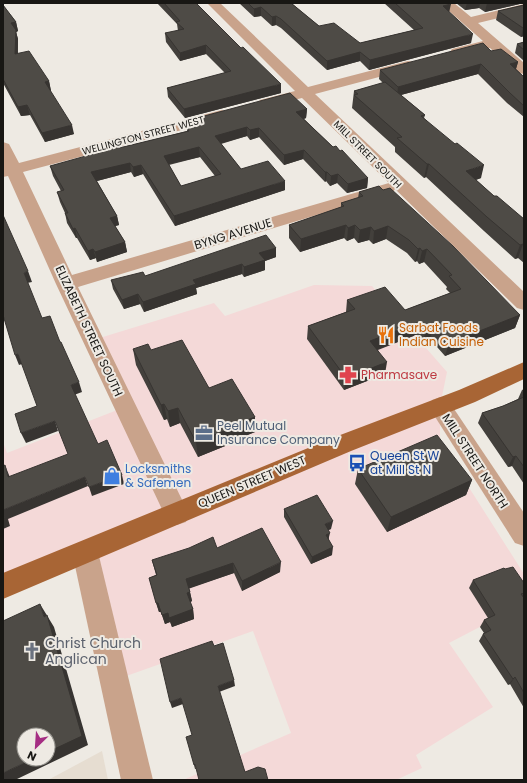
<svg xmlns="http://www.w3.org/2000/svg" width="527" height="783" viewBox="0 0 527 783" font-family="Poppins,sans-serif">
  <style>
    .commercial { fill: #f4d9d8 }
    .built { fill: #e6ddd1 }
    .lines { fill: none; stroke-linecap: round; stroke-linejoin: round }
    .minor { fill: #c9a38b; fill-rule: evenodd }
    .major { fill: #a86535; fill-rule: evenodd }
    .wall { fill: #43403c; fill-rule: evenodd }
    .shaded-wall { fill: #373431 }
    .building { fill: #4e4b46; stroke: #373431; fill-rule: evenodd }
    .labels { text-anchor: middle; stroke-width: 4; stroke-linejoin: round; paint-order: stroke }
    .far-street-label { font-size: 10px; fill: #181714; stroke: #eeeae3 }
    .street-label { font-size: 12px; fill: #181714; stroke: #eeeae3 }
    .food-label { font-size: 12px; fill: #c56008; stroke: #eeeae3; text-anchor: start }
    .health-label { font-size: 12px; fill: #be3a42; stroke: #eeeae3; text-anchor: start }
    .service-label { font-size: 12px; fill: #4e5e75; stroke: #eeeae3; text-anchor: start }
    .transit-label { font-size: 12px; fill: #164399; stroke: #eeeae3; text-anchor: start }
    .shop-label { font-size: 12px; fill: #366cbe; stroke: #eeeae3; text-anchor: start }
    .near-worship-label { font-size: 14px; fill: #5b616d; stroke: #eeeae3; text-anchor: start }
  </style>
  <rect width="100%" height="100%" fill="#eeeae3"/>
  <!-- commercial -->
  <path class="commercial" d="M314,285l58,1 75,86 -7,34v36l84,132v30l-75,39 44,64 -77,48 6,13 -26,12h-213l108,-47 -38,-102 -138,49 -30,-128 -82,34v-144l4,11 118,-46 -32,-67 121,-37 11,13z"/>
  <!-- built -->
  <path class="built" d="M102,751l6,29h-60z"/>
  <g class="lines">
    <!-- minor -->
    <g class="minor">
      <path d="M207,3h13l88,84 100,-26 5,1 2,3 -2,3 -98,26 209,198v18l-7,-2 -122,-119 -2,3 -315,95 111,227 -3,8 -9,3 -9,-3 -112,-238 -48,-108 -5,1v-35l6,2 10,19 203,-53 5,2 3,3 -3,3 -204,54 49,103 317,-92 -87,-85 -37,9 -5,-1 -2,-3 2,-3 35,-9z"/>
      <path d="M440,3h14l17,14 53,-13v8l-46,11 46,40v11l-5,-1 -29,-25 -33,8 -5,-1 -2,-3 2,-3 31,-8z"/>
      <path d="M440,397l8,3 76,113v33l-9,-3 -83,-131 -3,-6 3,-6z"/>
      <path d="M85,540l9,4 4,8 55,228h-32l-49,-228 4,-8z"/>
    </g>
    <!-- major -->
    <path class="major" d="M524,362v17l-49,23 -124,49 -348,148v-26l332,-136 124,-47z"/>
  </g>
  <!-- wall -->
  <g class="wall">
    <path d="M157,3h39l85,90 -96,25 -17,-21 -1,-9 58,-15 -19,-19 -26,7 -14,-19 -1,-9 13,-2 -1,-7z"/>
    <path d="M239,3h52l28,23 41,17 54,-13 -30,-27h65v9l22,31 -102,27 -9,-9 -33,9 -46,-42 -5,-3 -4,1 -11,-10 -7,1z"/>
    <path d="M456,3h68l-39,9 -6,-4 -14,2z"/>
    <path d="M3,5l13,17 2,9 -2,1 2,7v15l31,27 2,10h-1l24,43 -29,8 -15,-27 -9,1 -18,-33z"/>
    <path d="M524,5v31l-3,1 -25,-17 2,-9z"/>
    <path d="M524,42v19l-9,-8 2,-9z"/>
    <path d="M491,51l27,11 -2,7 8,8v40l-17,-14 -29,-29 -77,21 24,20 -1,3 57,60 -5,2 18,16 30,23v44l-6,-5 -3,1 -31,-28 -58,-54 -2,1 -29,-26v-5l-43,-39 2,-17 29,-8 -4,-4 1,-9z"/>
    <path d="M307,109l-1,9 -2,1 29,28 7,4 28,27 -1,10 -20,5 -10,-10 -7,3 -4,-5 -1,1 -22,-23 -19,6 -25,-28 -9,3 -3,-4 -26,8 20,25 44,21 -110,36 -32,-52 -9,3 -3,-5 -34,9 20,35 2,9 -4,1 10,16 2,10 -30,10 -1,-4 -6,2 -13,-22h-1l-9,-15 -2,-10 -5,-11 -3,-10 4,-1 -8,-15 -3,-10 137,-35v-3l6,-1v-8zM200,157l15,19 -34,10 -12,-21z"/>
    <path d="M383,190l137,125 -5,13 -70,28 -15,-17 -7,3 -7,-7 -38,15 7,24 -41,16 -37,-51 1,-13 38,-14 1,-12 58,10 45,-17 -4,-4 1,-2 -23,-25 -5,2 -2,-3 -2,1 -8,-9 -21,-14 -13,5 -4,-4 -11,3 -4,-5 -7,3 -3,-3 -44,14 -11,-14v-13l52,-18v-4l17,-5 1,-6z"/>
    <path d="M276,248v9l-11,4v9l-21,7 -2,-3 -46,14 1,6 -53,18 -4,-8 -16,5 -11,-20 -2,-9 34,-4z"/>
    <path d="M133,349l18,1 104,67v15l-20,8v2l-37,15 -18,-34 -10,4 -3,-8 -3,1 -28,-55z"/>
    <path d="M524,389v95l-12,-18 -4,1 -30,-44 4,-10 21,-7 15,-7 4,-9z"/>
    <path d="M358,469l114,11 -6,15 -79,37 -32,-48z"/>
    <path d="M284,509l47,20 -3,1 1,10 3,15 -21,9 -27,-47z"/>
    <path d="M217,548l63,24 -38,19 -8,-18 -45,15 3,13 -2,1 3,7 1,10 -22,8 -2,-5 -5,2 -4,-12h-2l-10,-34 7,-3 -4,-15z"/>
    <path d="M505,569l19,14v125l-14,-24 -2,1 -29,-44 4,-7 1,-1 -4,-6 4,-7 4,-2 -19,-30 4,-8z"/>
  </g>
  <!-- shaded-wall -->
  <g class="shaded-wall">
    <path d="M467,3h13l-1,5 -14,2z"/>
    <path d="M487,3h37l-39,9z"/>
    <path d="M451,4l-2,9 -6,-7z"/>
    <path d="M261,7v9l-7,1v-8z"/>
    <path d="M276,16v9l-4,1v-9z"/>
    <path d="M16,22l2,9 -2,1 2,7 -1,24 -2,-9 -4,-31z"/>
    <path d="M523,28h1v8l-3,1z"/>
    <path d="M473,34l-2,9 -102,27 1,-10z"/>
    <path d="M206,45v9l-26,7v-8z"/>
    <path d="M360,52v9l-33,9v-9z"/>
    <path d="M518,62l-3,10 -5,-8z"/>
    <path d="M481,64l-3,10 -81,22 1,-9z"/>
    <path d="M49,81l2,10 -4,1 -2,-10z"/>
    <path d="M281,84v9l-96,25 -1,-9z"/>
    <path d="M27,105l3,10 -9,1 -3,-9z"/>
    <path d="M307,109l-1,9 -10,3v-9z"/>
    <path d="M72,125l2,9 -29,8 -3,-9z"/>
    <path d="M247,127v9l-32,9v-9z"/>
    <path d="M259,128v9l-9,3v-10z"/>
    <path d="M199,147l1,10 -35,8 -1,-9z"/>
    <path d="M304,150l-1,9 -19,6v-10z"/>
    <path d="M130,163l1,9 -38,10 -2,-10z"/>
    <path d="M427,164h2l-3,13 -2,1z"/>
    <path d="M141,165l2,9 -9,3 -1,-10z"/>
    <path d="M484,165l-3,13 -18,6 3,-13z"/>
    <path d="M325,172h2l-1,9 -1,1z"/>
    <path d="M338,174l-1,9 -7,3 1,-10z"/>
    <path d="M368,178l-1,10 -20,5 1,-9z"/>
    <path d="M285,181v9l-110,36 -1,-10z"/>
    <path d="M117,216l2,9 -7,2 -2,-9z"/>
    <path d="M346,225l-2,13 -44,14 1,-13z"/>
    <path d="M355,225l-1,13 -7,3 1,-13z"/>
    <path d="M388,226l-2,13 -13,5 1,-13z"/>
    <path d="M371,227l-2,13 -11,3 2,-13z"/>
    <path d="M75,228l2,10h-1l-3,-9z"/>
    <path d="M125,242l2,10 -30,10 -2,-10z"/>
    <path d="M523,244l-5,14 -3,1 5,-14z"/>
    <path d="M276,248v9l-11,4v9l-21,7v-10l15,-14z"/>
    <path d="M420,248l-3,13 -2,1 3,-13z"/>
    <path d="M93,249l3,9 -6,2 -2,-9z"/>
    <path d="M427,249l-3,13 -5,2 3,-13z"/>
    <path d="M242,264v10l-46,14 1,6 -53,18 -1,-10 50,-22z"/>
    <path d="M28,271l4,11 -5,1 -3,-10z"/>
    <path d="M138,294l2,10 -16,5 -2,-9z"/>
    <path d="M520,315l-5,13 -70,28 4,-13z"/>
    <path d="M419,322l-3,13 -48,18 2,-12z"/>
    <path d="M433,326l-3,13 -7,3 3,-13z"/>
    <path d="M18,354l4,10 -3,1 -4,-10z"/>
    <path d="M387,362l-2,12 -41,16 2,-12z"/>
    <path d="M79,382l3,10 -8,3 -3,-10z"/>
    <path d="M164,404l3,15 -3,1 -3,-15z"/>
    <path d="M178,408l2,15 -10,4 -2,-16z"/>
    <path d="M255,417v15l-20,8v2l-37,15 -2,-15 38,-17z"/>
    <path d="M55,421l3,10 -32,12 -5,-10z"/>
    <path d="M516,456l-4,10 -4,1 5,-10z"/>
    <path d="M5,465l4,10 4,11 -5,-9z"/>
    <path d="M122,475l2,9 -32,12 -3,-9z"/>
    <path d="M85,477l3,9 -80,33 2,7 -7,3v-19z"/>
    <path d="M472,480l-6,15 -79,37 4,-15z"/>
    <path d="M333,521l-2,8 -7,3 1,-8z"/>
    <path d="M330,533l-2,8 -2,-6z"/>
    <path d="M333,547l-1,8 -21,9 1,-7z"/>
    <path d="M281,562l-1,10 -38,19v-10z"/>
    <path d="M233,563l1,10 -46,16 -2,-10z"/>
    <path d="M190,592l2,9 -3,2 -2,-10z"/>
    <path d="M156,603h2l3,9h-2z"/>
    <path d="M40,604l14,23 34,118 -73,35h-12v-7l30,-14h15l-4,-142z"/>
    <path d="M193,609l1,10 -22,8 -3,-9z"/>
    <path d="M168,613l2,9 -5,2 -3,-9z"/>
    <path d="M515,677l-5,7 -2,1 5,-6z"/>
    <path d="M234,680l1,6 -16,6 -1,-6z"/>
    <path d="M181,698l2,6 -11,4 -2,-6z"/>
    <path d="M195,764l1,5h-1l-1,-4z"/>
  </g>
  <!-- building -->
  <g class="building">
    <path d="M164,3h32l45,45 2,-1 38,37 -97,25 -17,-21 64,-17 -25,-26 -26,8 -15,-20 19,-4 -8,-7 4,-1z"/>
    <path d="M248,3h43l28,23 15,-3 26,20 63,-15 -28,-25h54l2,1 -8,2 30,28 -103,26 -10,-8 -33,9 -46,-42 -5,-3 -4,1 -11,-10 -7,2z"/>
    <path d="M3,5l13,17 -5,1 5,7 -1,24 14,-3 20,30 -4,1 27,43 -30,8 -15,-28 -9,2 -15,-28z"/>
    <path d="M524,5v23h-1l-25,-17z"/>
    <path d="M524,42v8l-7,-6z"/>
    <path d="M483,43l8,8 10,-2 17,13 -8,2 14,13v29l-14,-13 -29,-29 -83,23 -18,-17z"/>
    <path d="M385,82l40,33 -4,1 34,28 2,-1 27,22 -18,6 28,25h3l27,23v26l-1,-1 -3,1 -33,-28 -58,-53h-2l-30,-26 5,-1 -48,-42 4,-1 -4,-3z"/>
    <path d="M290,93l17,16 -11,3 37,35 3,-1 4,5 2,-1 26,28 -20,6 -10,-10 -7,2 -4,-4h-2l-21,-22 -20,5 -25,-27 -9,2 -3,-3 -32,9 26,33 27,-8 17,20 -111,35 -33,-51 -8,2 -3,-4 -39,9 26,44 -7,2 15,24 -30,10 -2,-3 -5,2 -13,-23 -2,1 -8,-16h3l-11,-21 7,-2 -14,-24 68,-19 1,1 70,-17 -2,-3 11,-3 -5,-6zM199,147l22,27 -40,12 -17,-30z"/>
    <path d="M379,186l4,4 7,-2 63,58 67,69 -71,28 -16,-17 -7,3 -7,-7 -49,19 17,21 -41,16 -38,-52 47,-17 -8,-9 38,-13 20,23 56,-21 -12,-13 3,-1 -25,-26 -5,2 -2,-3 -2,1 -9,-9 -21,-14 -14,5 -3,-4 -11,3 -5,-5 -7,3 -2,-3 -45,14 -12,-14 55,-19 -3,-3 22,-7 -4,-4z"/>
    <path d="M3,215l25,56 -4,2 18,45 8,-2 10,26h1l18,40 -8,3 27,59 9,-4 15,35 -33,12 -4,-10 -82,33v-44l2,-1 3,12 60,-23 -13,-33 -34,12 -6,-19 22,-8 -19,-52 -3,1 -12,-40z"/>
    <path d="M266,235l10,13 -17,5 6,7 -21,7 -2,-3 -49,16 3,4 -53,18 -5,-8 -16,6 -11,-20 32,-8 2,4z"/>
    <path d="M182,340l27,48 23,-9 23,38 -21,8 1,2 -39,15 -18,-34 -10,3 -4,-7 -3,1 -28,-56 15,-5 3,6z"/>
    <path d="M524,397v70l-8,-11 -3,1 -31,-44 21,-7z"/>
    <path d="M437,435l35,45 -81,37 -33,-48z"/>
    <path d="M317,495l16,26 -8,3 5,9 -4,2 7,12 -21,10 -28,-48z"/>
    <path d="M3,511l2,7h-2z"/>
    <path d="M262,528l19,34 -39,19 -9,-18 -47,16 4,13 -3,1 6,16 -24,9 -1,-5 -6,2 -4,-12h-2l-7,-25 8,-3 -5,-15 37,-12 24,-11 4,11z"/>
    <path d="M513,567l11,16v10l-3,1 3,4v95l-9,-16 -2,2 -30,-45 8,-4 -7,-10 11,-5 -22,-35 31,-12 1,1z"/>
    <path d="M40,604l4,13 3,-2 35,121 -34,16v-17h-24v24h9l-30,14v-152z"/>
    <path d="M212,641l2,5 9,-3 11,37 -16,6 27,86 13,-5 7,2 3,11h-69l-4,-16 -1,1 -8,-28 6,-2 -11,-37 -11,4 -10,-43z"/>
  </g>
  <!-- icons -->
  <defs>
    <g id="restaurant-bare" transform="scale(1.38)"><path d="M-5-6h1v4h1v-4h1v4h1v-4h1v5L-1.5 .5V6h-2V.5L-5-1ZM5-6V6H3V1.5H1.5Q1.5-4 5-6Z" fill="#e8710a" stroke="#eeeae3" stroke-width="2.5" paint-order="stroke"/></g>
    <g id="pharmacy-bare" transform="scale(1.38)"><path d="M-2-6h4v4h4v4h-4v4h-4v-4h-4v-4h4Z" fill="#e0444e" stroke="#eeeae3" stroke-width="2.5" paint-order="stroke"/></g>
    <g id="office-bare" transform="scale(1.38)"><path d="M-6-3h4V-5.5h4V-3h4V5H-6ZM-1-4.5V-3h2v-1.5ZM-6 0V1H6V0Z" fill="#5c6f8a" stroke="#eeeae3" stroke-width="2.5" paint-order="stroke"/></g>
    <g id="bus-bare" transform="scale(1.38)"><path d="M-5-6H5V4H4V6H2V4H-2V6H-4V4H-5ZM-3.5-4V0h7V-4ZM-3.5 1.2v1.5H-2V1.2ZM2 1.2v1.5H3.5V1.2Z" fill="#1a4fb4" stroke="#eeeae3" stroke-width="2.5" paint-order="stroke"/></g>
    <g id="shop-bare" transform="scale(1.38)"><path d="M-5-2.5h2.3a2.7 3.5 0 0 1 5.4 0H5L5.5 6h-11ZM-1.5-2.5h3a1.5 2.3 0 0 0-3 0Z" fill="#3f7fe0" stroke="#eeeae3" stroke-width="2.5" paint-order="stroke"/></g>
    <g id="church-bare" transform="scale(1.38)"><path d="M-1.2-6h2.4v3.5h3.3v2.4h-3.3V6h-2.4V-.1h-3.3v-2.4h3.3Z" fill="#6b7280" stroke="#eeeae3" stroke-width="2.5" paint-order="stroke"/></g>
  </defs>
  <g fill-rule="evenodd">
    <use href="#restaurant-bare" x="386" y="335"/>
    <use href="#pharmacy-bare" x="348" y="375"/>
    <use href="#office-bare" x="204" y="433"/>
    <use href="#bus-bare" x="357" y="463"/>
    <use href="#shop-bare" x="112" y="476"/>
    <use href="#church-bare" x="32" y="651"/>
  </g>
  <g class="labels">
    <!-- far-street labels -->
    <g class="far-street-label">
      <text transform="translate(143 135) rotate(-15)" y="4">WELLINGTON STREET WEST</text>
      <text transform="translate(368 154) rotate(45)" y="4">MILL STREET SOUTH</text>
    </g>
    <!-- street labels -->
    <g class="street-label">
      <text transform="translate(233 234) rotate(-17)" y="4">BYNG AVENUE</text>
      <text transform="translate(89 331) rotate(65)" y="4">ELIZABETH STREET SOUTH</text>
      <text transform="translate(475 461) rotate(57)" y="4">MILL STREET NORTH</text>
      <text transform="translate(252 482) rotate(-23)" y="4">QUEEN STREET WEST</text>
    </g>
    <!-- food labels -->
    <g class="food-label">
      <text x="399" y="332">Sarbat Foods<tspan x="399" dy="14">Indian Cuisine</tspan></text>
    </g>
    <!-- health labels -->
    <g class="health-label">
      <text x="361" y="379">Pharmasave</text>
    </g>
    <!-- service labels -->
    <g class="service-label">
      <text x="217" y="430">Peel Mutual<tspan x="217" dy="14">Insurance Company</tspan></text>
    </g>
    <!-- transit labels -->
    <g class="transit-label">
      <text x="370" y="460">Queen St W<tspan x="370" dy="14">at Mill St N</tspan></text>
    </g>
    <!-- shop labels -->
    <g class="shop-label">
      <text x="125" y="473">Locksmiths<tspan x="125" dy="14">&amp; Safemen</tspan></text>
    </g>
    <!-- near-worship labels -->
    <g class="near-worship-label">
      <text x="45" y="648">Christ Church<tspan x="45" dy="16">Anglican</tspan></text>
    </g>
  </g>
  <!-- border -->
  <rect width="527" height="783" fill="none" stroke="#181714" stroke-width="8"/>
  <!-- north arrow -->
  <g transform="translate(36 747) rotate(205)"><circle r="19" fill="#eeeae3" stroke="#989690"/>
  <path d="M0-3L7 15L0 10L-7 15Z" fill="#a52d83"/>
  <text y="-6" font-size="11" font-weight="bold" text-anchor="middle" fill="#181714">N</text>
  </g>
</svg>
